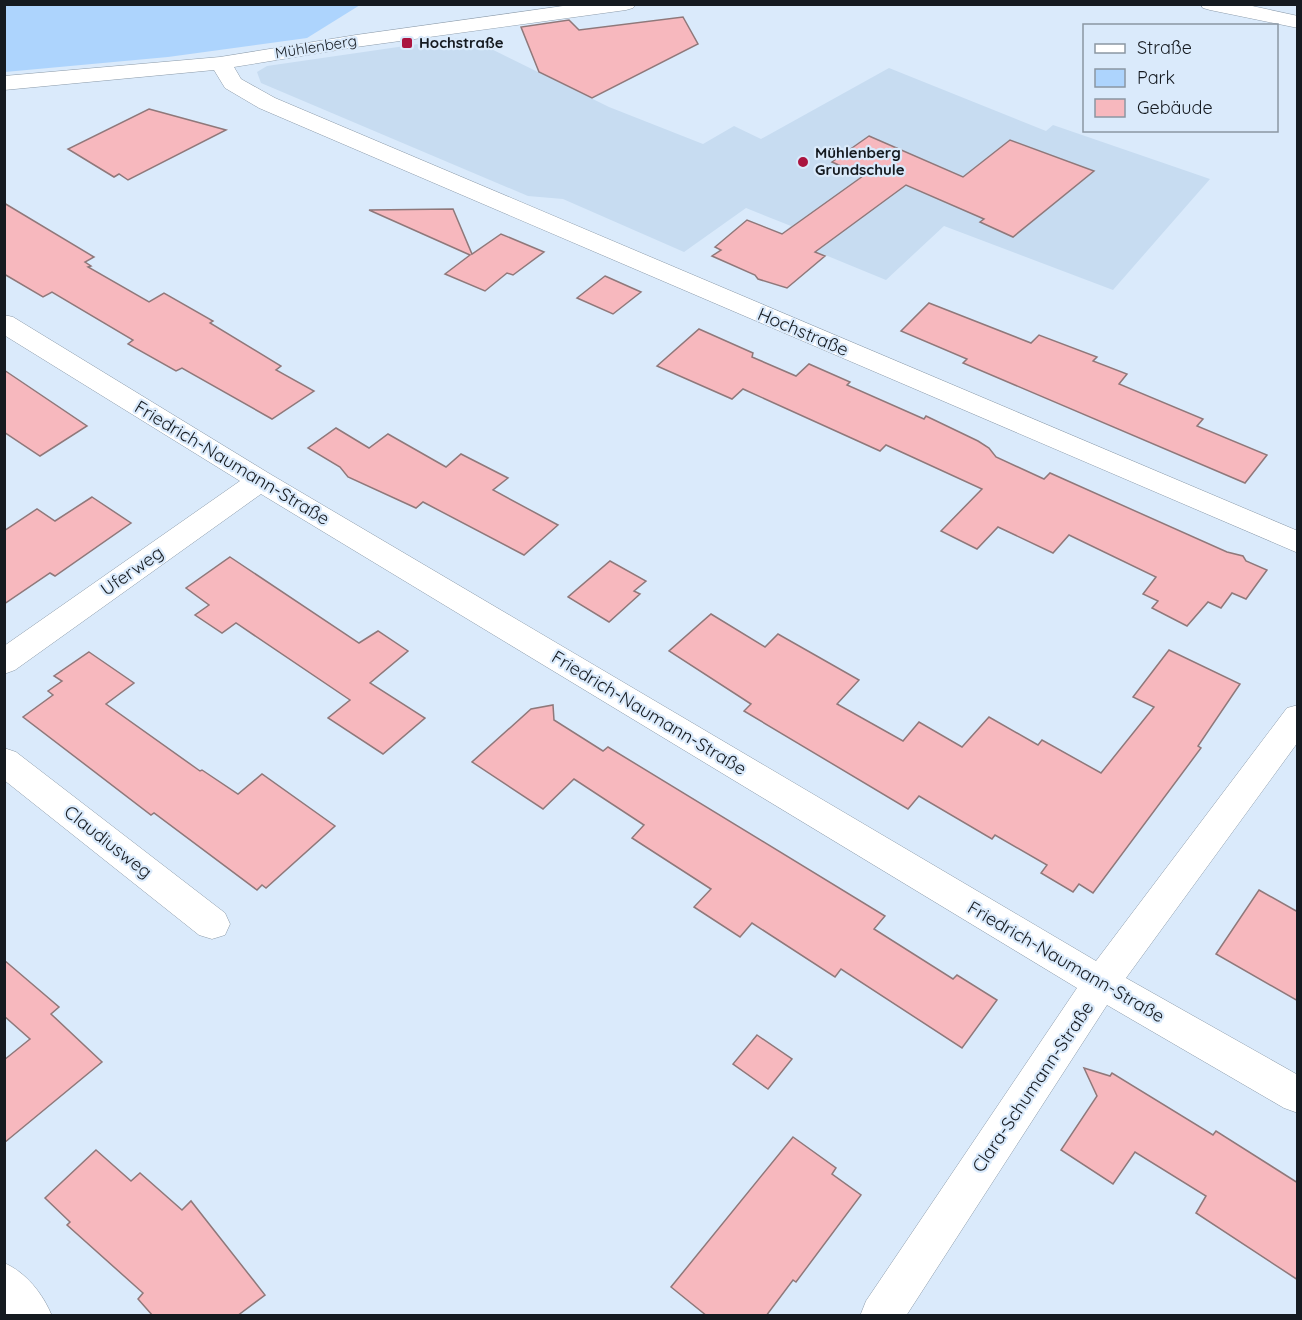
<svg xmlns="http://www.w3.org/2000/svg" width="1302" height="1320" viewBox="0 0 1302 1320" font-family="Quicksand,sans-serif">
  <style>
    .built { fill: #c7dcf1 }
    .green { fill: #add4fd }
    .building { fill: #f7b8be; stroke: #8f787a; stroke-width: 1.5 }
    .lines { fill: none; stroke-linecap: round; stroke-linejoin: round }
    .street-casing { stroke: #8b9aa9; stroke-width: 1 }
    .street { fill: #fff; fill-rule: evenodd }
    .poi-dot { fill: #aa143f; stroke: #daeafb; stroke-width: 2 }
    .labels { text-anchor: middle; stroke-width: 4.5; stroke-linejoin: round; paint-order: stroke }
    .far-poi-label { font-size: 15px; font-weight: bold; fill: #151a20; stroke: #daeafb; text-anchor: start }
    .far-street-label { font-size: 15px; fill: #151a20; stroke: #daeafb }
    .street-label { font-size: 18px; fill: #151a20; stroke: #daeafb }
  </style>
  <rect width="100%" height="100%" fill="#daeafb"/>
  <!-- built -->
  <path class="built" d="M467,37l142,70 94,37 31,-18 27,13 128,-71 157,63 7,-6 157,54 -97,111 -169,-64 -58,54 -107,-44 12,-10 -45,-18 -62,44 -121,-53 -35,-3 -267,-113 -4,-11 10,-6z"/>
  <!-- green -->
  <path class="green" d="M5,4h355v1l-53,33 -139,19 -163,15z"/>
  <!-- building -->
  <g class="building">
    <path d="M683,17l15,27 -106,54 -53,-26 -18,-45 48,-7 10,10z"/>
    <path d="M149,109l77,21 -98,50 -9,-6 -5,3 -46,-28z"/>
    <path d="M869,136l94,41 47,-37 84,31 -81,66 -33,-15 4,-3 -78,-34 -91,67 10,4 -38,32 -29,-9 -3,-4 -43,-19 9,-6 -6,-3 32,-27 35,14 81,-58 -31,-14z"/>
    <path d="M4,203l90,54 -9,5 6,4 -3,1 61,35 15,-9 49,28 -3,2 71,43 -5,4 38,21 -42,28 -90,-51 -6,3 -48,-27 5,-4 -81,-48 -9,5 -39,-23z"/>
    <path d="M453,209l19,45 29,-20 43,18 -31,23 -6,-2 -22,18 -40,-17 25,-19 -101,-45z"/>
    <path d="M605,276l36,16 -28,22 -36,-16z"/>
    <path d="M929,303l102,40 8,-8 58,22 -4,4 34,13 -8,10 84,35 -6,7 70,29 -22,28 -282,-120 4,-4 -66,-28z"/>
    <path d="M699,329l54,24 -1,4 44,19 13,-12 41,18 -3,3 77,34 2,-3 52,25 11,7 7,9 48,22 6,-6 177,79 16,4 3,5 21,9 -21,29 -14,-6 -11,15 -13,-6 -21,24 -35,-18 6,-7 -15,-7 13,-17 -87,-42 -16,18 -55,-26 -21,22 -36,-18 41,-42 -96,-44 -6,6 -137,-62 -11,10 -75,-33z"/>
    <path d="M4,370l83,56 -47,30 -36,-24z"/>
    <path d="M336,428l33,20 19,-14 58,33 15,-13 47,24 -15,12 65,35 -34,30 -101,-53 -7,6 -68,-31 -8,-10 -32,-19z"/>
    <path d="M92,497l39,26 -76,53 -5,-3 -46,31v-73l33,-22 18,12z"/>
    <path d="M230,557l129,86 19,-12 30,20 -38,32 55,35 -42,36 -55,-36 22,-18 -114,-77 -14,10 -27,-18 14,-10 -23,-17z"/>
    <path d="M610,561l36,20 -12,10 6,3 -31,28 -41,-25z"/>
    <path d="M711,614l54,33 13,-13 81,46 -22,24 66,37 16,-19 43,25 27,-30 49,28 4,-5 59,33 53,-66 -21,-10 36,-47 71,34 -42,62 3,2 -108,145 -14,-9 -6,8 -32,-19 6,-8 -52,-30 -3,4 -73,-43 -11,13 -164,-98 7,-7 -82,-53z"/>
    <path d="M89,652l45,31 -28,21 94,67 2,-1 36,24 24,-20 73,52 -69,62 -4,-3 -5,5 -103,-77 -3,2 -128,-98 30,-22 -5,-4 14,-10 -8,-5z"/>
    <path d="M553,705l1,15 49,31 5,-4 277,169 -11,13 79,50 4,-4 40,25 -35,48 -121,-79 -6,8 -83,-54 -12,14 -46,-30 17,-18 -79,-51 12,-13 -70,-46 -31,30 -71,-47 59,-53z"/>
    <path d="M1259,890l39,22v89l-82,-47z"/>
    <path d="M4,960l55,47 -8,7 51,48 -98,81v-83l26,-21 -26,-23z"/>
    <path d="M757,1035l35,24 -24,30 -35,-25z"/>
    <path d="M1084,1068l26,8 2,-3 101,62 3,-4 82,52v97l-102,-67 10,-17 -71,-44 -22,32 -52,-34 36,-54z"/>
    <path d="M793,1137l43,31 -4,6 29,21 -65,87 -3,-2 -27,36h-59l-36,-29z"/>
    <path d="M96,1150l35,31 9,-8 42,37 9,-9 74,94 -28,21h-84l-15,-17 5,-6 -76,-68 3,-3 -25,-24z"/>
  </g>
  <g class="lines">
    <!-- street casing -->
    <g class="street-casing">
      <g id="street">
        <path d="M577,4h59l-3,4 -7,2 -270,37 -122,20 7,12 34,19 1023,433v22l-1039,-445 -34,-20 -11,-18 -210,20v-14l216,-19 136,-22z"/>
        <path d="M1200,4h43l55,12v12l-88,-18 -7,-2z"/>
        <path d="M4,315l9,2 257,157 826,487 191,-253 11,-3v37l-172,236 172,97v38l-14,-5 -177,-103 -201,311h-46l6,-15 211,-313 -816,-494 -246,176 -11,4v-28l236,-165 -236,-146z"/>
        <path d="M4,748l12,4 209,161 5,11 -5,11 -13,4 -13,-4 -195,-155z"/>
        <path d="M4,1263c22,9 39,31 48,53h-48z"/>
      </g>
    </g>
    <!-- street -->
    <use href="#street" class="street"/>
  </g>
  <!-- markers -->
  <g class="poi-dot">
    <rect x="401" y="37" width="12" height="12" rx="3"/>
    <circle cx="803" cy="162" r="6"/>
  </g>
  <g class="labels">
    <!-- far-poi labels -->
    <g class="far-poi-label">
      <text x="419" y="48">Hochstraße</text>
      <text x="815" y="158">Mühlenberg<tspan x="815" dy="17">Grundschule</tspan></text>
    </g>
    <!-- far-street labels -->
    <g class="far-street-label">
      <text transform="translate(316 47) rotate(-9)" y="5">Mühlenberg</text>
    </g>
    <!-- street labels -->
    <g class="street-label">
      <text transform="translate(803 332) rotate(23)" y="6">Hochstraße</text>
      <text transform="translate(232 463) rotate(31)" y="6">Friedrich-Naumann-Straße</text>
      <text transform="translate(132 571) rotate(-35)" y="6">Uferweg</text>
      <text transform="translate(649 713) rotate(31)" y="6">Friedrich-Naumann-Straße</text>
      <text transform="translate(108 842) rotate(38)" y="6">Claudiusweg</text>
      <text transform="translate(1066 962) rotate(30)" y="6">Friedrich-Naumann-Straße</text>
      <text transform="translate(1033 1087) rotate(-56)" y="6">Clara-Schumann-Straße</text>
    </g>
  </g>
  <!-- border -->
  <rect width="1302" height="1320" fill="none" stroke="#151a20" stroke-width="12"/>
  <!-- legend -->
  <rect x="1083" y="24" width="195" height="108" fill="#daeafb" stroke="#8b97a3" stroke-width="1.5"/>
  <rect x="1095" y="44" width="30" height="9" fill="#ffffff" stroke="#8b97a3" stroke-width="1.5"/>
  <text x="1137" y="54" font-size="18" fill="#151a20">Straße</text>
  <rect x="1095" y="69" width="30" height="18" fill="#add4fd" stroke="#8b97a3" stroke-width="1.5"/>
  <text x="1137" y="84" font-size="18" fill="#151a20">Park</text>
  <rect x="1095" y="99" width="30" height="18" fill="#f7b8be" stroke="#8b97a3" stroke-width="1.5"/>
  <text x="1137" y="114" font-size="18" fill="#151a20">Gebäude</text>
</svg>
